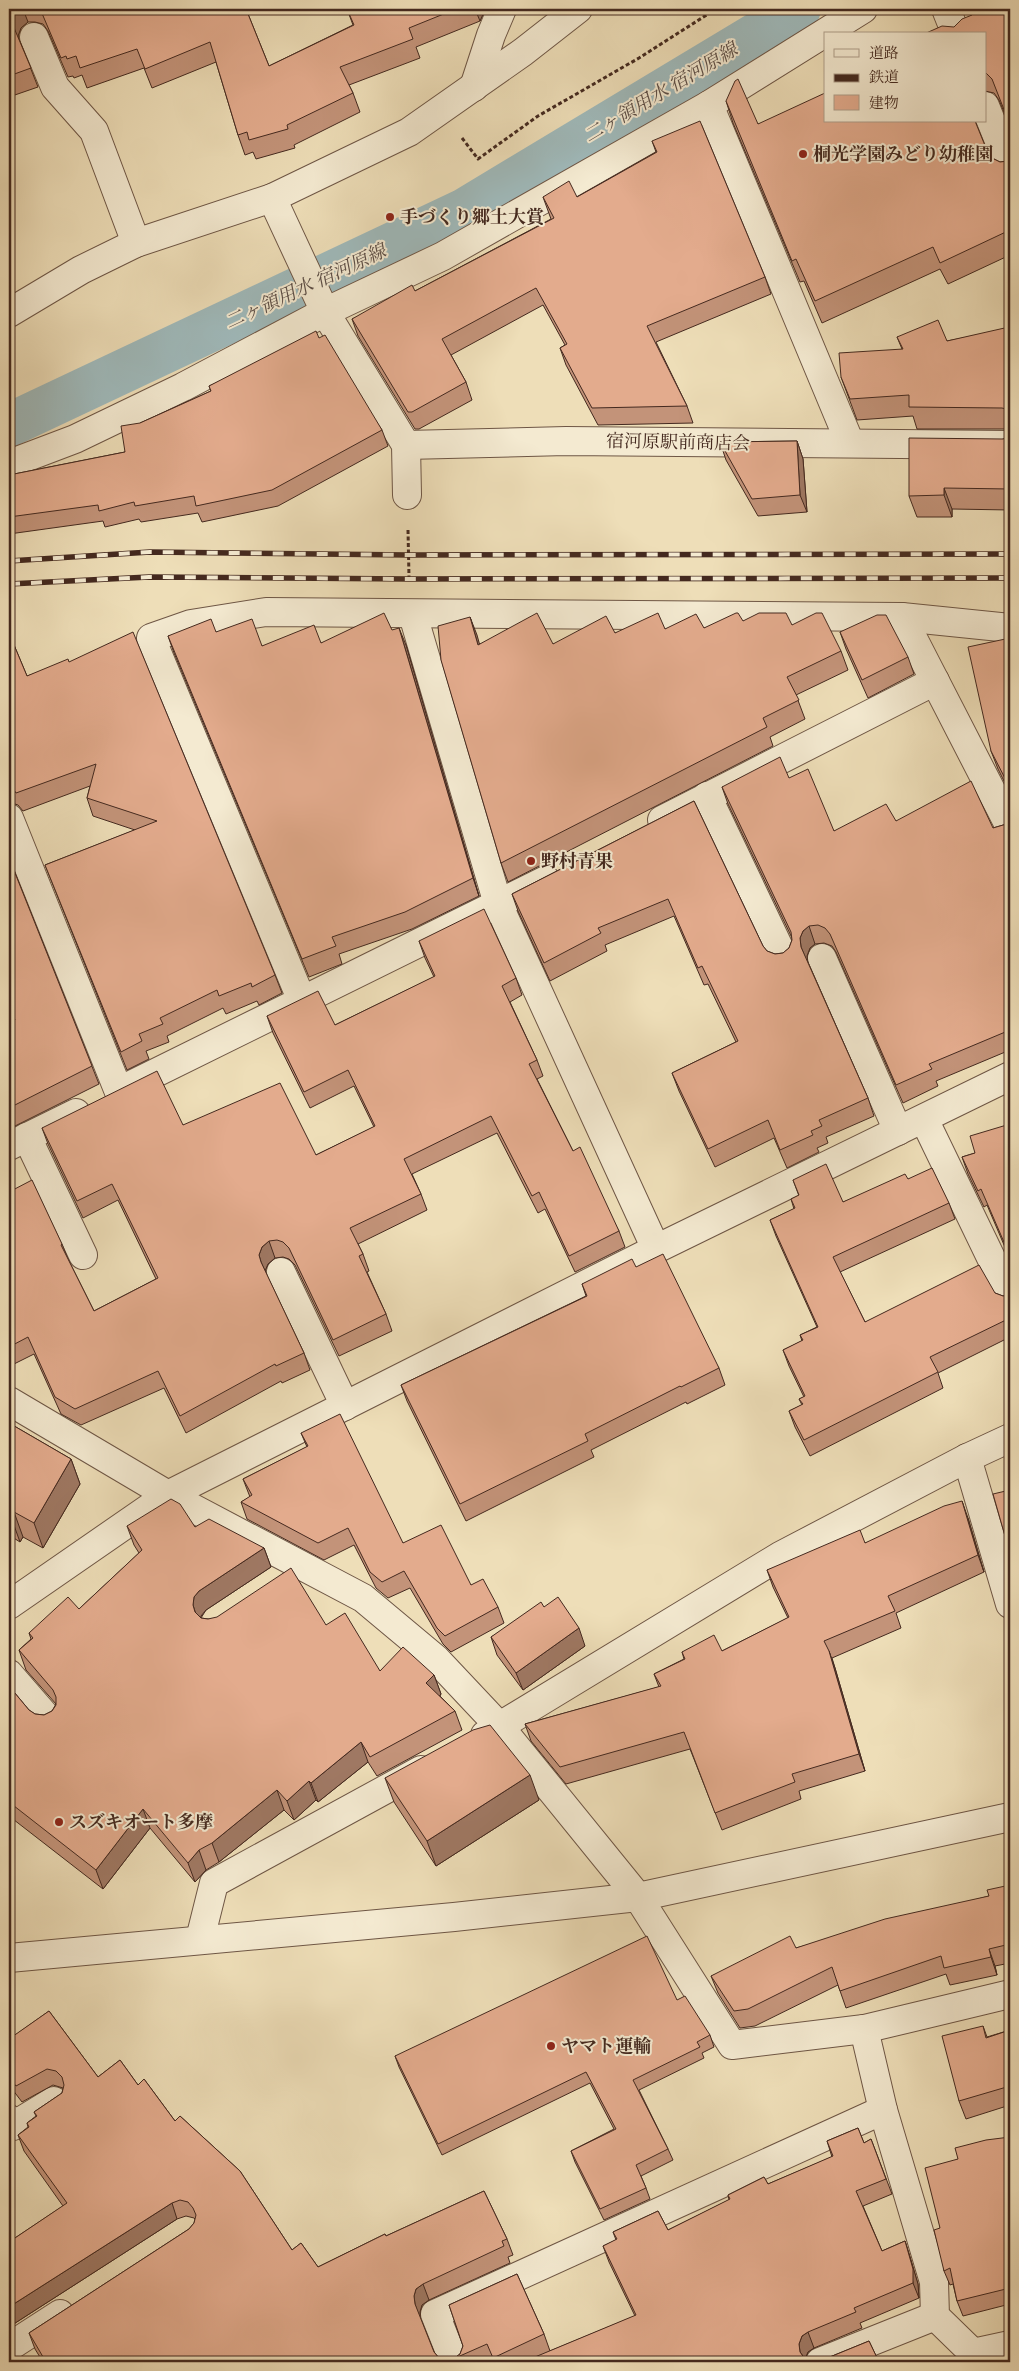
<svg xmlns="http://www.w3.org/2000/svg" width="1019" height="2371" viewBox="0 0 1019 2371" font-family="'IM FELL DW Pica','Noto Serif JP',serif">
  <style>
    .lines { fill: none; stroke-linecap: round; stroke-linejoin: round }
    .canal { stroke: #9fb9ba; stroke-width: 44 }
    .minor-casing { stroke: #6e5645; stroke-width: 30 }
    .path { stroke: #44291f; stroke-width: 3; stroke-dasharray: 4 2.5; stroke-linecap: butt }
    .minor { stroke: #f4ead1; stroke-width: 28 }
    .rail-casing { stroke: #44291f; stroke-width: 5.5 }
    .rail { stroke: #f4ead1; stroke-width: 4; stroke-dasharray: 11; stroke-linecap: butt }
    .wall { fill: #c39379; stroke: #44291f }
    .shaded-wall { fill: #9f7863; stroke: #44291f }
    .building { fill: #e3ab8d; stroke: #44291f }
    .poi-dot { fill: #8f2418; stroke: #f4ead1; stroke-width: 2 }
    .labels { text-anchor: middle; stroke-width: 4; stroke-linejoin: round; paint-order: stroke }
    .poi-label { font-size: 18px; font-weight: bold; fill: #44291f; stroke: #f4ead1; text-anchor: start }
    .street-label { font-size: 18px; fill: #44291f; stroke: #f4ead1 }
    .water-label { font-size: 19px; font-style: italic; fill: #5b4d46; stroke: #f4ead1 }
  </style>
  <rect width="100%" height="100%" fill="#eedeb8"/>
  <filter id="stains"><feTurbulence type="fractalNoise" baseFrequency=".004" numOctaves="4"/><feColorMatrix values="0 0 0 0 .2 0 0 0 0 .09 0 0 0 0 .02 0 0 0 .5 -.17"/></filter>
  <radialGradient id="worn" r=".72"><stop offset=".6" stop-color="#630" stop-opacity="0"/><stop offset="1" stop-color="#630" stop-opacity=".3"/></radialGradient>
  <g class="lines">
    <!-- canal -->
    <path class="canal" d="M9,425l454,-214 336,-202"/>
    <!-- minor casing -->
    <g class="minor-casing">
      <g id="minor">
        <path d="M946,9l10,25"/>
        <path d="M34,37l21,50 39,44 42,112"/>
        <path d="M474,87l17,-52 11,-26"/>
        <path d="M709,105l141,338"/>
        <path d="M985,106l25,62"/>
        <path d="M272,198l53,114 81,133 1,50"/>
        <path d="M9,313l72,-43 55,-27 136,-45 137,-66 114,-80 55,-43"/>
        <path d="M406,445l160,-4 444,4"/>
        <path d="M9,464l66,-25 108,-52 142,-75 118,-56 266,-151 154,-96"/>
        <path d="M413,615l85,289 158,345"/>
        <path d="M902,617l108,210"/>
        <path d="M707,796l76,160"/>
        <path d="M9,818l110,274"/>
        <path d="M662,820l273,-139"/>
        <path d="M822,958l76,173"/>
        <path d="M302,1001l-151,-363 40,-14 75,-12 636,5 108,11"/>
        <path d="M123,1089l423,-209"/>
        <path d="M924,1119l86,178"/>
        <path d="M27,1137l56,118"/>
        <path d="M9,1146l67,-33"/>
        <path d="M281,1272l64,134"/>
        <path d="M9,1401l159,94 195,103 73,61 64,68 138,170 94,148 132,-16 146,-35"/>
        <path d="M967,1458l43,146"/>
        <path d="M9,1605l159,-110 488,-246 354,-173"/>
        <path d="M9,1674l39,45"/>
        <path d="M485,1735l295,-179 187,-98 43,-20"/>
        <path d="M200,1939l14,-56 207,-113"/>
        <path d="M9,1958l445,-41 184,-20 372,-80"/>
        <path d="M864,2029l19,81 51,172 1,34 38,37 3,9"/>
        <path d="M9,2119l4,7 41,-25"/>
        <path d="M9,2347l51,-33"/>
        <path d="M973,2353l37,-8"/>
        <path d="M454,2362l-19,-48 448,-204"/>
        <path d="M820,2362l115,-46"/>
      </g>
    </g>
    <!-- path -->
    <g class="path">
      <path d="M462,138l16,21 60,-43 101,-58 77,-49"/>
      <path d="M408,530l1,47"/>
    </g>
    <!-- minor -->
    <use href="#minor" class="minor"/>
    <!-- rail casing -->
    <g class="rail-casing">
      <g id="rail">
        <path d="M9,561l141,-9 259,3 601,-1"/>
        <path d="M9,584l140,-7 260,2 601,-1"/>
      </g>
    </g>
    <!-- rail -->
    <use href="#rail" class="rail"/>
  </g>
  <!-- wall -->
  <g class="wall">
    <path d="M9,9h237l23,57 84,-41 -6,-16h135l2,3 -4,9 -64,26 4,11 -71,27 4,8 7,19 -66,33 1,3 -39,11 -3,-7 -8,3 -7,-20 -22,-73 -64,26 -8,-20 -57,20 -5,-13 -8,3 -1,-2 -5,1 -20,-46 -5,-7 -8,-2h-7l-7,6 -3,8 1,3 19,48 -29,10z"/>
    <path d="M1010,9v118l-11,-27 -5,-7 -9,-2v-57l-31,-7 18,-12z"/>
    <path d="M726,101l32,23 230,29 4,5 8,4 8,-1 2,-2v96l-62,29 -8,-15 -118,54 -18,-42 -4,1 -67,-159z"/>
    <path d="M652,141l113,136 6,17 -115,48 31,64 6,17 -95,2 -32,-60 -6,-17 5,-3 -22,-40 -92,50 15,27 6,18 -53,29h-4l-57,-93 -6,-17 63,-28 136,-72 -8,-22h34l79,-45z"/>
    <path d="M1010,329v100h-93l-4,-13 -56,4 -16,-43 61,-28 -5,-12 50,4z"/>
    <path d="M319,338l63,92 6,16 -110,60 -76,16 -4,-9 -57,9 -2,-3 -34,8 -2,-6 -94,13v-59l116,-23 15,-29 71,-32 -2,-5z"/>
    <path d="M1010,437v73l-58,-1v8h-35l-8,-21 94,-57z"/>
    <path d="M797,441l6,18 4,53 -49,4 -32,-56 -6,-18z"/>
    <path d="M470,617l9,27h74l62,-11 50,-4 39,-1 39,-7 49,4 49,26 7,19 -52,25 9,24 -35,18 3,9 -265,136 -7,-19z"/>
    <path d="M392,630l14,15 73,251 -67,33 -73,25 3,10 -33,13 -135,-324 -6,-17 48,-4 46,14 59,-3z"/>
    <path d="M840,632l68,25 6,17 -46,24 -22,-49z"/>
    <path d="M9,633l18,43 42,-14 206,313 7,18 -23,12 -2,-4 -31,13 -3,-6 -56,28 2,6 -23,9 3,8 -22,11 -82,-205 90,-35 -42,-14 -6,-18 3,-12 -67,25 -5,-6 -6,-2h-3z"/>
    <path d="M1010,638v155l-12,-24 -7,-18z"/>
    <path d="M789,778l45,53 62,-10 97,7 17,-5v227l-74,31 2,5 -35,17 -67,-151 -4,-6 -8,-3 -9,1 -5,4 -3,8v4l61,138 6,18 -48,21 2,6 -11,5 2,4 -32,16 -13,-30 -59,29 -36,-76 -7,-18 64,-31 -28,-58 -4,1 -30,-69 -69,29 2,6 -57,30 -32,-70 -6,-17 182,-93 69,145 4,5 8,3 8,-1 6,-5 3,-8v-2l-64,-134 -6,-17z"/>
    <path d="M9,858l90,226 -90,45v-106l5,-3 -5,-11z"/>
    <path d="M419,941l97,37 6,17 -12,7 27,58 6,16 -6,3 36,72 46,80 6,16 -50,25 -30,-63 -7,4 -41,-80 -85,41 9,20 6,16 -69,34 5,10 6,17 -2,1 19,42 6,17 -53,25 -44,-91 -6,-6 -6,-2 -8,1 -7,6 -3,7 39,82 6,17 -28,13 -1,-2 -95,52 -22,-45 -83,37 -20,-11 -27,-60 -20,10 -5,-11v-161l53,52 6,15 26,52 62,-32 -38,-79 -35,18 -35,-74 -6,-16 141,-3 133,30 58,-28 -20,-41 -44,22 -37,-75 -6,-17 68,9 99,-48 -9,-19z"/>
    <path d="M1010,1124v135l-23,-54 -3,2 -16,-33 -6,-17 13,-4z"/>
    <path d="M908,1179l41,24 6,16 -115,53 25,50 130,-29 8,3 7,-1v42l-72,36 5,15 -133,68 -15,-29 -6,-16 13,-6 -3,-6 5,-2 -15,-31 -6,-16 19,-9 -2,-6 17,-8 -41,-91 -6,-16 24,-11 -3,-10 8,-3 -6,-16 50,22z"/>
    <path d="M636,1267l83,101 6,17 -38,19 -1,-2 -95,48 3,7 -128,64 -59,-120 -6,-16 185,-89 -4,-12z"/>
    <path d="M9,1423l62,36 9,25 -37,64 -20,-11 -3,5 -11,-7z"/>
    <path d="M301,1433l102,110 68,42 27,22 6,16 -53,29 -8,-8 -33,-56 -22,10 -12,-10 -22,-43 -30,15 -77,-41 -6,-17 9,-5 -7,-18 64,-32z"/>
    <path d="M1010,1490v61l-3,-8z"/>
    <path d="M968,1518l16,54 -88,41 5,15 -69,30 3,10 30,103 -66,20 2,8 -79,31 -32,-81 -124,35 -35,-43 -6,-17 134,-37 -5,-13 30,-15 -2,-7 40,-1 66,-33 -15,-31 -6,-17 98,-27z"/>
    <path d="M127,1526l68,1 69,21 7,19 -65,43 -5,8 7,1 118,6 54,46 54,4 7,19 -1,2 15,15 7,19 -85,46 -9,-14 -50,40 -2,-2 -22,20 -10,-10 -65,52 -13,8 -11,12 -45,-54 -47,61 -94,-73v-130l20,24 6,4 9,1 8,-4 4,-7 -30,-34 -7,-20 12,-11 -2,-6 50,-24 60,-56 -5,-8z"/>
    <path d="M544,1607l41,39 -62,44 -26,-35 -6,-18z"/>
    <path d="M385,1778l154,22 -103,66 -42,-64z"/>
    <path d="M1010,1885v78l-15,3 2,9 -47,10 -4,-11 -100,34 -8,-23 -83,41 -15,2 -22,-35 -7,-17 85,-28 193,-52z"/>
    <path d="M677,2000l33,35 4,12 -12,6 2,5 -65,32 29,59 5,11 -32,16 5,12 4,11 -46,21 -29,-58 -4,-11 43,-22 -24,-46 -148,72 -43,-88 -4,-11z"/>
    <path d="M49,2011l49,66 22,-17 18,25 6,-6 31,42 5,-5 60,55 52,79 9,-7 17,24 67,-33 1,2 98,-45 23,48 6,16 -5,2 2,6 -81,37 -7,5 -2,7v6l14,34 5,6 6,3 8,-1v-1l7,-5 3,-8 -14,-41 68,-31 27,60 6,17 85,-35 -26,-54 -6,-16 13,-6 -3,-8 45,-21 10,19 61,-30 -1,-5 36,-18 4,7 64,-27 -5,-16 31,-13 6,15 7,-4 21,55 -29,12 19,45 23,-10 5,16 8,27 1,14 -59,25 2,5 -48,20 -6,4 -3,7 7,3 8,-1 49,-20 10,21h-342l-1,-3 -8,3h-485l-8,-13 -6,-16 160,-104 5,-6 1,-4 -1,-1 -8,-2 -9,3 -168,108v-85l54,-36 -39,-55 -6,-16 10,-8 -1,-4 9,-7 -2,-4 28,-19 1,-5 -10,-3 -31,17 -13,-17v-61l5,12z"/>
    <path d="M983,2026l4,11 23,-7v75l-44,14 -7,-18z"/>
    <path d="M1010,2137v167l-47,12 -6,-15 -4,-17 -3,1 -6,-14 -4,-43 18,-69z"/>
  </g>
  <!-- shaded-wall -->
  <g class="shaded-wall">
    <path d="M14,9h9l5,13 -7,6 -3,8 1,7 -7,-20 -1,-7z"/>
    <path d="M475,9h7l2,3 -4,9z"/>
    <path d="M797,441l6,18 4,53 -7,-17z"/>
    <path d="M944,488l8,21v8l-8,-22z"/>
    <path d="M470,617l7,18 8,29 -7,-19z"/>
    <path d="M399,628l7,17 73,251 -6,-18z"/>
    <path d="M809,926l6,18 -5,4 -3,8 1,8 -7,-17 -1,-9 3,-7z"/>
    <path d="M269,1241l6,17 -7,6 -3,7 -4,-9 -2,-7 3,-8z"/>
    <path d="M71,1459l9,25 -37,64 -9,-25z"/>
    <path d="M962,1501l6,17 16,54 -6,-17z"/>
    <path d="M14,1512l9,25 -3,5 -9,-25z"/>
    <path d="M264,1548l7,19 -65,43 -5,6 -2,8 -6,-19 1,-8 5,-6z"/>
    <path d="M579,1628l6,18 -62,44 -7,-17z"/>
    <path d="M829,1651l6,17 30,103 -6,-17z"/>
    <path d="M434,1675l7,19 -8,9 -7,-20z"/>
    <path d="M361,1742l7,20 -50,40 -7,-19z"/>
    <path d="M530,1775l9,25 -103,66 -9,-25z"/>
    <path d="M309,1781l7,19 -22,20 -7,-19z"/>
    <path d="M277,1790l7,20 -65,52 -7,-19z"/>
    <path d="M143,1809l7,19 -47,61 -7,-19z"/>
    <path d="M199,1850l7,20 -11,12 -7,-19z"/>
    <path d="M989,1949l6,17 2,9 -6,-18z"/>
    <path d="M172,2203l5,16 -168,108v-20z"/>
    <path d="M905,2241l5,16 8,27 1,14 -6,-15z"/>
    <path d="M423,2284l6,16 -7,5 -2,7v8l-5,-16 -1,-8 2,-7z"/>
    <path d="M808,2332l6,16 -6,4 -3,7 -5,-7 -1,-8 3,-8z"/>
  </g>
  <!-- building -->
  <g class="building">
    <path d="M9,9h5l-3,7 1,7 19,45 -22,8z"/>
    <path d="M39,9h207l23,57 85,-41 -7,-16h109l-47,19 4,11 -73,28 13,26 -66,32 1,4 -39,11 -2,-8 -9,3 -28,-93 -65,27 -8,-20 -57,19 -4,-12 -9,3 -1,-3 -5,2 -20,-47z"/>
    <path d="M970,9h40v116l-18,-46 -7,-7v-38h-61l18,-8 12,1 8,-8 10,-4z"/>
    <path d="M738,79l20,45 67,-31v28h150l13,32 4,5 8,4 8,-1 2,-2v71l-70,33 -7,-16 -118,54 -19,-42 -4,2 -66,-160 9,-20z"/>
    <path d="M700,121l65,156 -118,49 40,80 -95,2 -32,-60 7,-4 -31,-56 -94,51 24,43 -54,30h-4l-56,-93 60,-34 3,6 139,-73 -11,-21 26,-16 8,16 80,-45 -5,-11z"/>
    <path d="M938,320l9,21 62,-14 1,2v81l-8,-2 -93,-1v-12l-59,4 -9,-22 -2,-24 64,-4 -6,-12z"/>
    <path d="M316,331l3,7 6,-3 57,95 -110,60 -76,16 -2,-10 -59,10 -1,-4 -35,9 -1,-6 -89,12v-42l116,-23 -4,-26 19,-3 71,-32 -2,-5z"/>
    <path d="M1010,437v62v-10l-66,-1v7l-35,1v-58l94,1z"/>
    <path d="M797,441l3,54 -48,4 -32,-57z"/>
    <path d="M384,613l8,17 7,-2 74,250 -68,34 -73,25 4,9 -34,13 -134,-323 43,-17 5,13 36,-13 10,27 52,-21 7,18z"/>
    <path d="M537,613l16,31 53,-28 9,17 43,-20 7,16 31,-15 8,14 32,-15h2l5,8 16,-8h27l6,12 24,-12h6l19,38 -54,26 12,23 -36,18 4,9 -266,136 -60,-203 -3,-34 32,-9 8,28z"/>
    <path d="M877,615h9l22,42 -46,23 -22,-48z"/>
    <path d="M133,632l142,343 -23,12 -1,-4 -32,13 -2,-6 -57,28 3,6 -24,10 3,7 -21,11 -76,-187 112,-44 -70,-23 9,-34 -80,29 -4,-6 -3,-1v-153l18,43 41,-17 1,3z"/>
    <path d="M1010,638v150l-19,-37 -23,-104z"/>
    <path d="M780,757l9,21 19,-9 26,62 52,-27 10,17 75,-40 22,47 17,-5v207l-81,34 3,5 -36,16 -66,-151 -5,-6 -7,-3 -9,1 -6,5 -3,7 1,9 67,151 -49,22 3,6 -11,5 2,4 -33,15 -12,-30 -60,29 -36,-76 66,-32 -36,-75 -4,2 -30,-69 -70,29 3,5 -57,30 -32,-69 182,-93 69,145 4,5 8,3 8,-1 6,-5 3,-8 -1,-8 -69,-145z"/>
    <path d="M9,858l83,208 -83,42v-85l6,-3 -6,-14z"/>
    <path d="M484,909l32,69 -14,8 35,74 -8,4 44,87 7,-4 39,84 -50,25 -30,-64 -7,4 -41,-80 -87,43 17,35 -71,34 13,26 -4,2 27,58 -53,26 -44,-92 -6,-6 -6,-2 -8,1 -7,6 -3,8 2,7 43,91 -28,13 -1,-2 -95,52 -22,-45 -83,38 -20,-12 -27,-60 -19,10v-155l23,-12 30,64 -1,1 33,66 64,-33 -46,-94 -35,17 -35,-73 115,-57 26,54 97,-42 36,72 59,-29 -27,-56 -44,22 -37,-76 51,-25 17,34 100,-49 -16,-35z"/>
    <path d="M1010,1124v132l-29,-67 -3,2 -16,-34 13,-4 -5,-17z"/>
    <path d="M826,1164l17,38 62,-28 3,5 24,-11 17,35 -116,54 32,65 114,-57 16,28 8,3 7,-1v23l-80,39 8,15 -134,68 -15,-29 14,-7 -4,-5 6,-3 -22,-46 20,-10 -3,-5 18,-8 -48,-107 25,-12 -4,-9 8,-4 -6,-15z"/>
    <path d="M663,1254l56,114 -38,19 -1,-1 -95,48 3,7 -128,63 -59,-119 186,-89 -5,-12 50,-25 4,8z"/>
    <path d="M340,1414l63,129 38,-18 30,60 12,-6 15,28 -53,29 -8,-8 -33,-57 -22,11 -12,-10 -22,-44 -30,15 -77,-41 11,-7 -9,-16 65,-33 -7,-13z"/>
    <path d="M9,1423l62,36 -37,64 -20,-11 -3,5 -2,-1z"/>
    <path d="M1010,1490v52l-3,1 -14,-49z"/>
    <path d="M171,1499l9,5 15,23 14,-8 55,29 -65,43 -5,6 -1,8 2,7 6,6 7,1 9,-2 74,-49 35,57 19,-12 35,58 23,-24 31,28 -8,8 29,28 -85,46 -9,-15 -50,41 -2,-2 -22,20 -10,-11 -65,53 -13,7 -11,13 -45,-54 -47,61 -87,-68v-116l20,24 6,4 9,1 8,-4 4,-6v-8l-3,-7 -34,-40 14,-12 -4,-5 39,-36 11,12 63,-59 -15,-24z"/>
    <path d="M962,1501l16,54 -90,41 7,15 -71,30 5,10 30,103 -67,20 3,8 -80,31 -31,-81 -124,35 -35,-43 136,-38 -7,-12 31,-15 -3,-7 32,-17 8,16 67,-34 -22,-47 93,-40 5,13 79,-37z"/>
    <path d="M558,1597l21,31 -63,45 -25,-36 50,-35 3,5z"/>
    <path d="M490,1725l40,50 -103,66 -42,-63 88,-48z"/>
    <path d="M1010,1885v59l-21,5 2,8 -47,11 -3,-12 -101,35 -8,-24 -84,42 -14,2 -23,-35 79,-40 6,12 89,-29 104,-23 -2,-6z"/>
    <path d="M647,1936l30,64 8,-4 25,39 -13,7 3,5 -67,33 35,69 -32,16 10,23 -46,21 -29,-58 45,-22 -30,-57 -148,72 -43,-88z"/>
    <path d="M49,2011l49,66 22,-17 18,25 6,-6 31,42 5,-5 60,55 52,79 9,-7 17,24 67,-33 1,2 98,-45 23,48 -5,2 2,5 -81,38 -7,5 -2,7 1,8 19,48 5,6 6,3 8,-1 -5,2h-402l-17,-29 160,-104 5,-6 2,-8 -3,-7 -5,-6 -8,-2 -8,3 -163,104v-65l58,-39 -49,-68 11,-8 -2,-4 10,-7 -3,-4 28,-19 2,-8 -2,-8 -6,-6 -9,-2 -31,17 -7,-9v-38z"/>
    <path d="M983,2026l3,12 24,-8v56l-51,15 -17,-65z"/>
    <path d="M858,2128l6,15 7,-4 15,40 -30,12 26,60 23,-10 8,28v14l-59,25 2,4 -48,20 -6,4 -3,8 1,8 5,7 7,3 8,-1 49,-20 10,21h-342l-2,-5 101,-42 -33,-69 14,-7 -4,-7 45,-21 10,19 62,-31 -2,-4 36,-18 4,7 65,-28 -6,-15z"/>
    <path d="M1010,2137v151l-53,13 -7,-33 -6,3 -10,-41 6,-2 -15,-60 33,-9 -3,-11 31,-8z"/>
    <path d="M517,2274l27,60 -51,24 -6,-14 -34,15 7,-5 3,-8 -14,-41z"/>
  </g>
  <!-- markers -->
  <g class="poi-dot">
    <circle cx="803" cy="154" r="5"/>
    <circle cx="390" cy="217" r="5"/>
    <circle cx="531" cy="861" r="5"/>
    <circle cx="59" cy="1822" r="5"/>
    <circle cx="551" cy="2046" r="5"/>
  </g>
  <g class="labels">
    <!-- poi labels -->
    <g class="poi-label">
      <text x="813" y="160">桐光学園みどり幼稚園</text>
      <text x="400" y="223">手づくり郷土大賞</text>
      <text x="541" y="867">野村青果</text>
      <text x="69" y="1828">スズキオート多摩</text>
      <text x="561" y="2052">ヤマト運輸</text>
    </g>
    <!-- street labels -->
    <g class="street-label">
      <text transform="translate(678 442) rotate(1)" y="6">宿河原駅前商店会</text>
    </g>
    <!-- water labels -->
    <g class="water-label">
      <text transform="translate(660 92) rotate(-31)" y="7">二ヶ領用水 宿河原線</text>
      <text transform="translate(305 286) rotate(-25)" y="7">二ヶ領用水 宿河原線</text>
    </g>
  </g>
  <!-- margin -->
  <rect width="1019" height="2371" fill="none" stroke="#eedeb8" stroke-width="30"/>
  <rect x="10" y="10" width="999" height="2351" fill="none" stroke="#44291f" stroke-width="2.5"/>
  <rect x="15" y="15" width="989" height="2341" fill="none" stroke="#44291f"/>
  <!-- legend -->
  <rect x="824" y="32" width="162" height="90" fill="#f4ead1" stroke="#ae9d8a"/>
  <rect x="834" y="49" width="25" height="8" fill="#f4ead1" stroke="#ae9d8a"/>
  <text x="869" y="58" font-size="15" fill="#44291f">道路</text>
  <rect x="834" y="74" width="25" height="8" fill="#44291f" stroke="#ae9d8a"/>
  <text x="869" y="82" font-size="15" fill="#44291f">鉄道</text>
  <rect x="834" y="95" width="25" height="15" fill="#e3ab8d" stroke="#ae9d8a"/>
  <text x="869" y="108" font-size="15" fill="#44291f">建物</text>
  <rect width="100%" height="100%" filter="url(#stains)"/>
  <rect width="100%" height="100%" fill="url(#worn)"/>
</svg>
